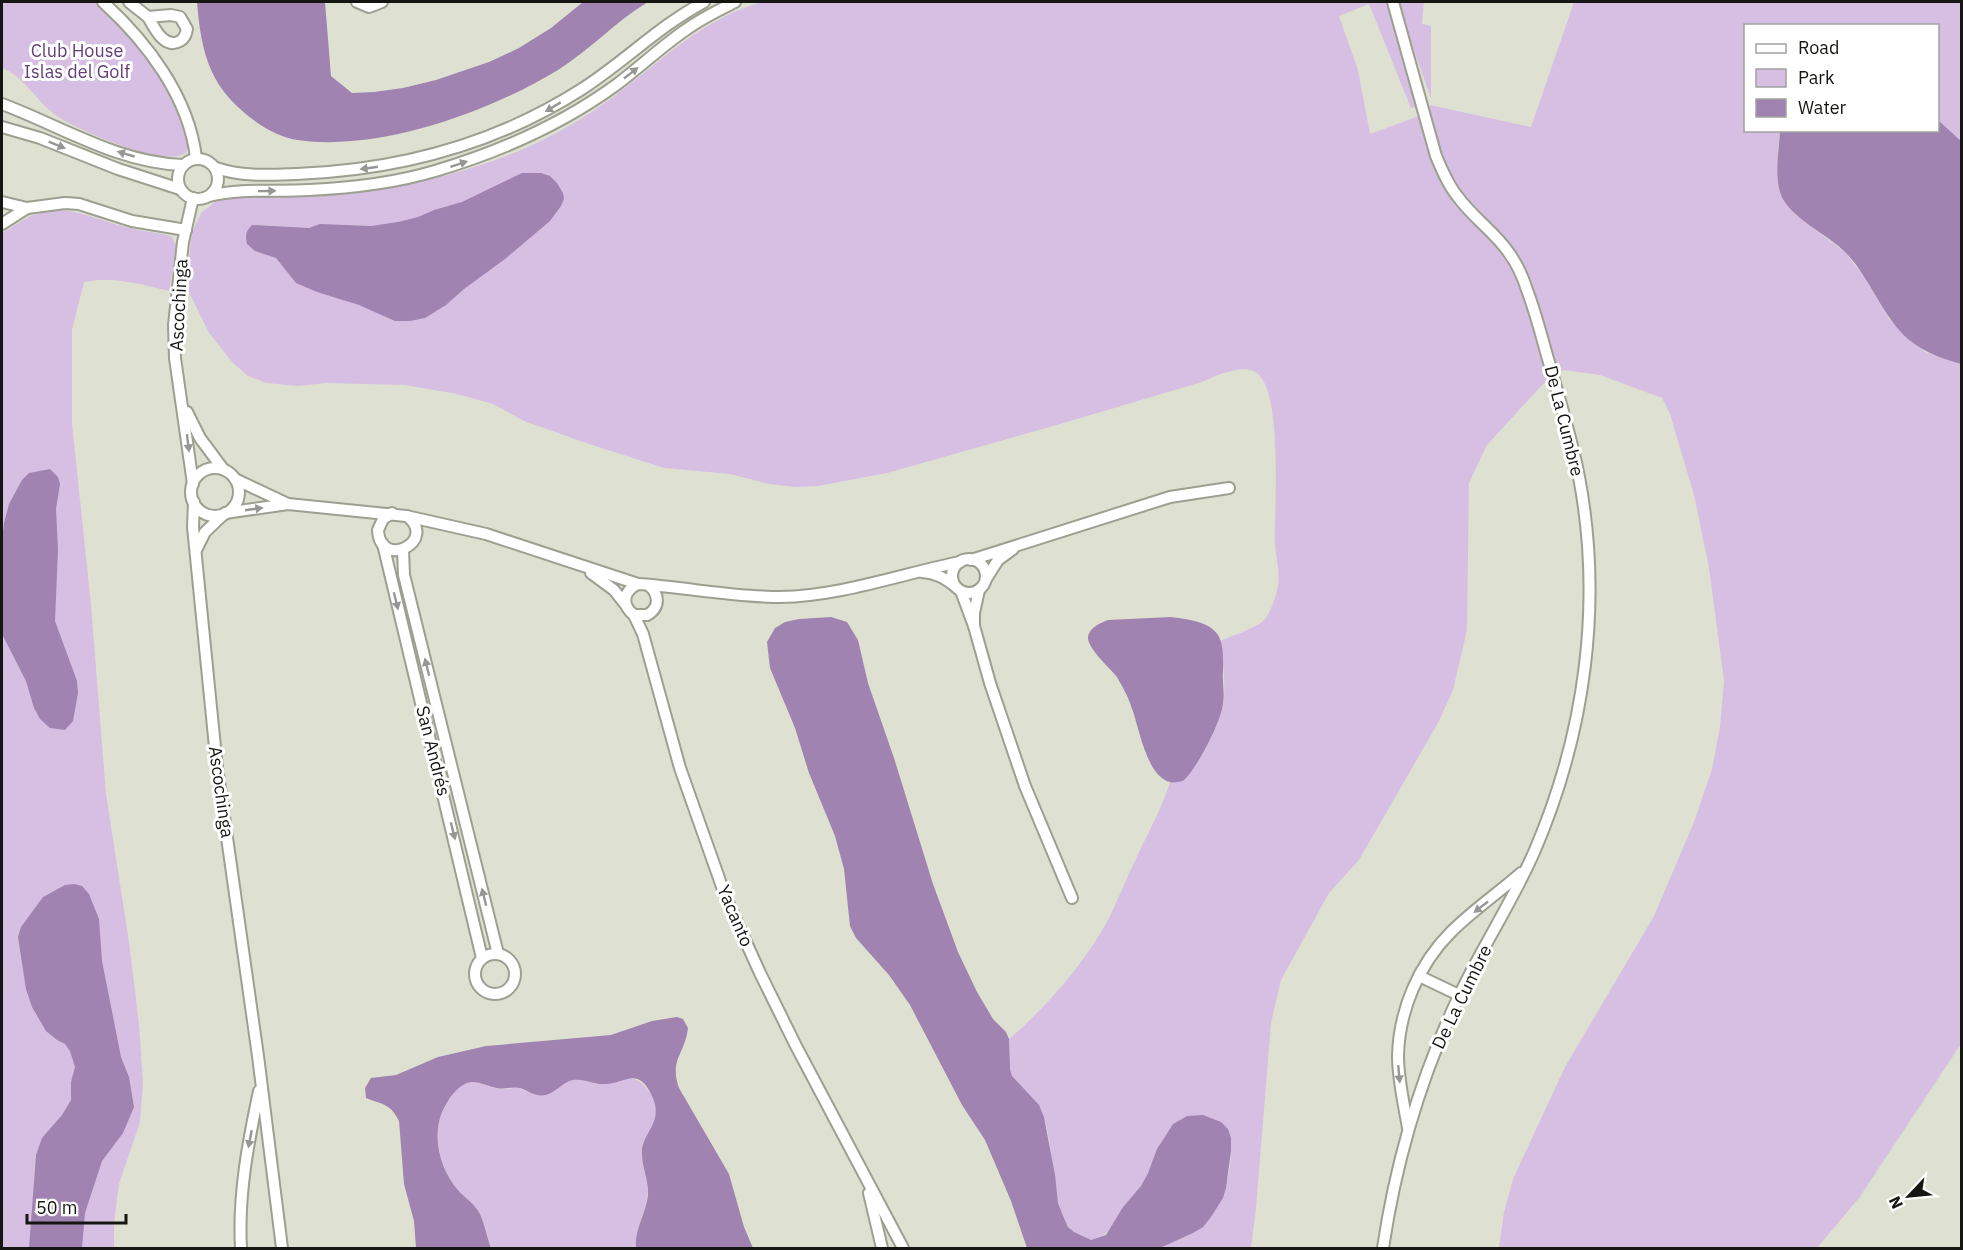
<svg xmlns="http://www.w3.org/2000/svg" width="1963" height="1250" viewBox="0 0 1963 1250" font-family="'IBM Plex Sans',sans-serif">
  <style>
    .green { fill: #d7bfe4 }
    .water { fill: #a083b0 }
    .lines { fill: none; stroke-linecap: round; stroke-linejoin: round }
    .minor-casing { stroke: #9d9f90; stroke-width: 14 }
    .minor { stroke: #fff; stroke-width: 10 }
    .oneway { fill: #969694 }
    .labels { text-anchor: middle; stroke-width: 6; stroke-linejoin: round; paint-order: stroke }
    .park-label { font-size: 18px; fill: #653d78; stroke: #fff }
    .street-label { font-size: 18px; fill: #151611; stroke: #fff }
  </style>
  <rect width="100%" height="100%" fill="#dee1d1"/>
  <!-- green -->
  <g class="green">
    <path d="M2,2h93c34,29 64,66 84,106 4,7 12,32 10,39 -8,30 -112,-18 -129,-29 -22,-13 -34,-41 -58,-50z"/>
    <path d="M761,2h626l29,105 -5,1 -42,-104 -30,12 19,54 12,64 60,-22v-7l101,22 43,-125h387v139l-23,-21v-94h-192v104l34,1 -2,22 1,31 2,10 15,21 49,37 20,26 24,41 36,33 36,12v680l-102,154 -42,50h-318l5,-36 9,-33 52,-112 89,-151 40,-94 18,-53 8,-42 4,-46 -15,-113 -15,-73 -24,-81 -8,-16 -62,-23 -36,-5 -20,13 -57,62 -18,38 -2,147 -14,60 -15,33 -79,137 -30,33 -48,87 -10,43 -15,185 -5,40h-91c10,-7 24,-9 34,-16 31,-22 38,-59 37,-94l-44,-22c-28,13 -30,44 -45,68 -4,8 -12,14 -17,21 -11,15 -14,32 -34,35 -8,-3 -18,-6 -23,-14 -18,-26 -13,-79 -25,-111 -6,-18 -28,-28 -33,-44 -3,-10 0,-22 -1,-32 37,-31 78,-79 100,-121 9,-18 16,-37 25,-55 12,-27 27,-52 36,-81l13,-1c18,-19 33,-49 40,-75 3,-13 0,-51 -3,-65 11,-5 38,-13 45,-22 6,-8 12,-25 13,-34 2,-13 -2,-28 -3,-41 -1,-34 8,-148 -17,-170 -13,-12 -43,2 -56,8l-135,40 -180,51 -69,13 -23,1 -26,-3 -39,-10 -66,-6 -78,-25 -62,-22 -31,-17 -36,-10 -52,-9 -79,-2 -28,3 -32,-3 -18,-7 -15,-13 -24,-30 -23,-47 6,-54 9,-19 14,-11 22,-5c131,0 254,-15 365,-92 56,-39 91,-82 159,-103z"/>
    <path d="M1400,2h24l-2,22 9,2v72l-21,-59z"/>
    <path d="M58,210c26,1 47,13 72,18 14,4 29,4 42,9l5,10 -8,44c-28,-7 -56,-15 -85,-9l-12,48v93l19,182 15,189 23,148 10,82 4,59 -3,39 -21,62 -5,39v25h-112v-1015l30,-18z"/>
    <path d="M625,1078c11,0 16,3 23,12 21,26 -5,40 -5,62 0,15 7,31 4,46 -3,17 -13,34 -11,50h-145c-3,-11 -6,-24 -11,-34 -5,-10 -15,-16 -22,-24 -19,-23 -28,-59 -12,-85 5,-9 12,-20 22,-23 8,-2 15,3 22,5 8,2 19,3 27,0l14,6 25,-4 9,-7 12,-3 20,5 14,-1z"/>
  </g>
  <!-- water -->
  <g class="water">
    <path d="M197,2h128l6,74 21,17 22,-1 29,-4 33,-8 53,-18 30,-14 32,-20 32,-26h65c-32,19 -58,48 -90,68 -69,42 -179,82 -260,70 -32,-4 -73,-38 -86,-68 -10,-22 -13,-46 -15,-70z"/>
    <path d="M1938,120l23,21v223c-20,-6 -36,-11 -53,-25 -27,-24 -37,-60 -62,-86 -18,-19 -55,-34 -65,-58 -7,-20 -2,-44 -1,-64l158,-1z"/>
    <path d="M522,173h19l9,3 7,7 6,10 1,6 -3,7 -11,15 -45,38 -41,30 -18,16 -21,13 -15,3h-15l-36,-16 -42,-13 -21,-9 -20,-25 -21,-7 -8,-7c-2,-9 -1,-13 5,-19l57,3 11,-4 51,2 27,-4 20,-5 16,-7 28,-8z"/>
    <path d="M50,469l8,8 2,7 -4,25 2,40 -3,72 22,60 1,12 -5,28 -8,9 -15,-2 -10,-9 -6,-11 -8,-27 -24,-47v-94l2,-17 5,-19 13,-24 7,-7z"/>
    <path d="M831,617l16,5 11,18 10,43 26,75 39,126 25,68 19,40 16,27 13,13 3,7 1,30 2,7 27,29 5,12 11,58 3,28 5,13 5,11 6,5 17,8 15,-5 17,-28 18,-21 7,-13 9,-24 16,-25 14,-8 16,-1 18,7 7,7 3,9v13l-5,37 -3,10 -12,19 -8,10 -10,6 -33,15h-133l-16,-47 -26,-61 -23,-35 -52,-100 -21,-30 -33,-37 -6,-12 -6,-57 -9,-33 -26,-63 -14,-45 -25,-60 -3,-26 8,-14 10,-6 14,-3z"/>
    <path d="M1171,617c15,2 38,4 47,18 6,10 5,25 5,36 -1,11 2,22 0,33 -2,18 -26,65 -40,77 -6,1 -12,3 -18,-1 -20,-11 -26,-54 -34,-74 -3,-10 -9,-20 -14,-29 -7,-9 -30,-29 -29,-40 1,-9 12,-14 20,-17z"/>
    <path d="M74,884l8,2 7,8 10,25 3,42 19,96 8,20 5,30 -11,26 -21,28 -17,52 -3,35h-53l7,-93 6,-17 20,-23 9,-15v-18l4,-15 -5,-16 -5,-7 -8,-4 -11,-9 -14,-24 -6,-18 -8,-52 3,-10 22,-30 22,-12z"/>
    <path d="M677,1017l6,2 5,9c-3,26 -19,32 -9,60l50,86 15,53 9,21h-117c-2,-18 10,-35 12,-53 1,-15 -7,-30 -6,-45 2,-20 23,-29 9,-56 -14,-28 -26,-10 -46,-10 -11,1 -21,-6 -32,-4 -10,2 -17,12 -27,15 -11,2 -17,-4 -26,-7 -7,-2 -15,2 -23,0 -9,-1 -21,-9 -30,-5 -11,4 -19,17 -24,27 -12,26 -3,59 15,80 7,8 17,14 22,24 5,11 7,23 11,34h-75l-2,-27 -10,-37 -5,-63c-9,-18 -16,-16 -33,-23l-1,-10 6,-10 25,-3 42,-18 48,-11 125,-11 41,-14z"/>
  </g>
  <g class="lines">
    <!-- minor casing -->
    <g class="minor-casing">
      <g id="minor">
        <path d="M103,2c44,40 86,95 93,156"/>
        <path d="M129,2l19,15"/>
        <path d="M357,2l12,5 13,-5"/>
        <path d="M171,15l9,2 7,12c-1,5 -2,9 -7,12 -16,9 -26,-14 -32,-24z"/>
        <path d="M2,104c59,22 116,59 181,61"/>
        <path d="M2,127l38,11 78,31 62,20"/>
        <circle cx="198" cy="179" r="20"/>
        <path d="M216,168c27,9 53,7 81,6 101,-4 199,-30 285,-85 42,-27 77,-63 122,-87"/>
        <path d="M209,196c33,-8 66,-4 100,-6 42,-2 86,-7 126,-19 64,-19 126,-46 181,-86 24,-18 46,-39 71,-56 15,-11 32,-19 48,-27"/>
        <path d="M2,202l25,6 38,-5 14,1 53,17 54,9"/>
        <path d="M2,224l25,-16"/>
        <path d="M187,412l13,26 23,31"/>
        <circle cx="215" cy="492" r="24"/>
        <path d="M235,479l53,25"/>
        <path d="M193,484l-18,-126 -1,-33 9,-83 10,-44"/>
        <path d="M194,502l-1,25 24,240 41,289 24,192"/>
        <path d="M392,513l-9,6 -5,11c2,41 61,11 29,-14"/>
        <path d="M383,544l99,414"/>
        <path d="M196,550l9,-18 20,-19 63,-9 118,12 80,18 152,50"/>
        <path d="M403,550l1,25 94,379"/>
        <circle cx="969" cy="576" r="17"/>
        <path d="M971,560l199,-63 59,-9"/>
        <path d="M922,572c14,1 23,6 34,15"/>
        <path d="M591,573l23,17 11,14"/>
        <path d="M986,579l12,-19 15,-11"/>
        <path d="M648,585c12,9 12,23 -1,30h-13c-13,-10 -11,-24 4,-31 10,0 21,2 32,3 36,4 73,10 110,10 61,-1 121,-23 180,-35"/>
        <path d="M961,591l13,35v-13l5,-23"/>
        <path d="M634,615l9,19 37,134 46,130 34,75 36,73 107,202"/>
        <path d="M974,626l16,57 35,103 47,112"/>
        <circle cx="495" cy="974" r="20"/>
        <path d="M1419,976l40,19"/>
        <path d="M1408,1128c-4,-24 -10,-48 -10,-72 1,-46 21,-92 53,-124 21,-21 47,-39 70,-59"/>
        <path d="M869,1193l13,55"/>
        <path d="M241,1248c-3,-53 7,-105 18,-157"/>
        <path d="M1383,1248c13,-87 38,-172 76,-252 23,-49 54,-95 76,-146 50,-117 68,-247 44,-373 -7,-37 -18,-72 -28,-108 -8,-26 -14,-53 -24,-79 -4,-13 -10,-26 -18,-37 -14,-21 -36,-35 -51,-56 -10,-12 -16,-27 -22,-41l-43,-154"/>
      </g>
    </g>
    <!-- minor -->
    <use href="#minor" class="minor"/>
  </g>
  <!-- one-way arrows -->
  <defs><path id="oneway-solid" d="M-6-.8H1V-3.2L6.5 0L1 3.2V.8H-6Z" transform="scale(1.5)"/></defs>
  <g class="oneway">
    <use href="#oneway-solid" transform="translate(631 73) rotate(-38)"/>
    <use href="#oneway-solid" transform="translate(553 107) rotate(149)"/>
    <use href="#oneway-solid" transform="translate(57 145) rotate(22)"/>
    <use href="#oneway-solid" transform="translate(126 154) rotate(-164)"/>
    <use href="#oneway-solid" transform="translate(459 164) rotate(-18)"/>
    <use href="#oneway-solid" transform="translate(369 168) rotate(172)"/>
    <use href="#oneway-solid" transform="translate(267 191) rotate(-1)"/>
    <use href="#oneway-solid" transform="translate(188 443) rotate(83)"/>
    <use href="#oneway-solid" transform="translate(254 509) rotate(-8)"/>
    <use href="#oneway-solid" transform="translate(396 601) rotate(76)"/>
    <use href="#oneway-solid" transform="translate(427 667) rotate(-104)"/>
    <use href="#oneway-solid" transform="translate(453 831) rotate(76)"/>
    <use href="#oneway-solid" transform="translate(484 897) rotate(-104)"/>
    <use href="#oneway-solid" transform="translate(1481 907) rotate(142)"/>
    <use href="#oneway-solid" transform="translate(1399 1074) rotate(85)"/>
    <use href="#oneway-solid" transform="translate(250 1139) rotate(101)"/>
  </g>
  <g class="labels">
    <!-- park labels -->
    <g class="park-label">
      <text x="77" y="57">Club House<tspan x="77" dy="21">Islas del Golf</tspan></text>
    </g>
    <!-- street labels -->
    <g class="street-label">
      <text transform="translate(179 305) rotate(-87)" y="6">Ascochinga</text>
      <text transform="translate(1564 421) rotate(76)" y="6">De La Cumbre</text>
      <text transform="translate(433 751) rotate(76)" y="6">San Andrés</text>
      <text transform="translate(221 792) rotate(82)" y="6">Ascochinga</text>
      <text transform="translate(735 916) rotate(67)" y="6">Yacanto</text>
      <text transform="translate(1462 997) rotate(-64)" y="6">De La Cumbre</text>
    </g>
  </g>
  <!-- border -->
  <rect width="1963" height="1250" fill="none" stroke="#151611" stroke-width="6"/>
  <!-- legend -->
  <rect x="1744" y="24" width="195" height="108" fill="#ffffff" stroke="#a1a2a0" stroke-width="1.5"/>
  <rect x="1756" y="44" width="30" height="9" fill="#ffffff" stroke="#a1a2a0" stroke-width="1.5"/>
  <text x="1798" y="54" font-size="18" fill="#151611">Road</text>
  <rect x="1756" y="69" width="30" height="18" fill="#d7bfe4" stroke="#a1a2a0" stroke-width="1.5"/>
  <text x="1798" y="84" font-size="18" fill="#151611">Park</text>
  <rect x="1756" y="99" width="30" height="18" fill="#a083b0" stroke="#a1a2a0" stroke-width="1.5"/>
  <text x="1798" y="114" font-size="18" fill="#151611">Water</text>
  <!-- north arrow -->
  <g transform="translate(1909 1196) rotate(244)" stroke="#ffffff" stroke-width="4.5" paint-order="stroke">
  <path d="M0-4.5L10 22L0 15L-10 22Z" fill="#151611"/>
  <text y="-9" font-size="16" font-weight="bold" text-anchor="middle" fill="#151611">N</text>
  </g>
  <!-- scale -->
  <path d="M27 1214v9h99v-9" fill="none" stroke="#151611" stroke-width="3"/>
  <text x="36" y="1214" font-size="18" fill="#151611" stroke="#ffffff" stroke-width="4.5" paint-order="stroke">50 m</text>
</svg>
